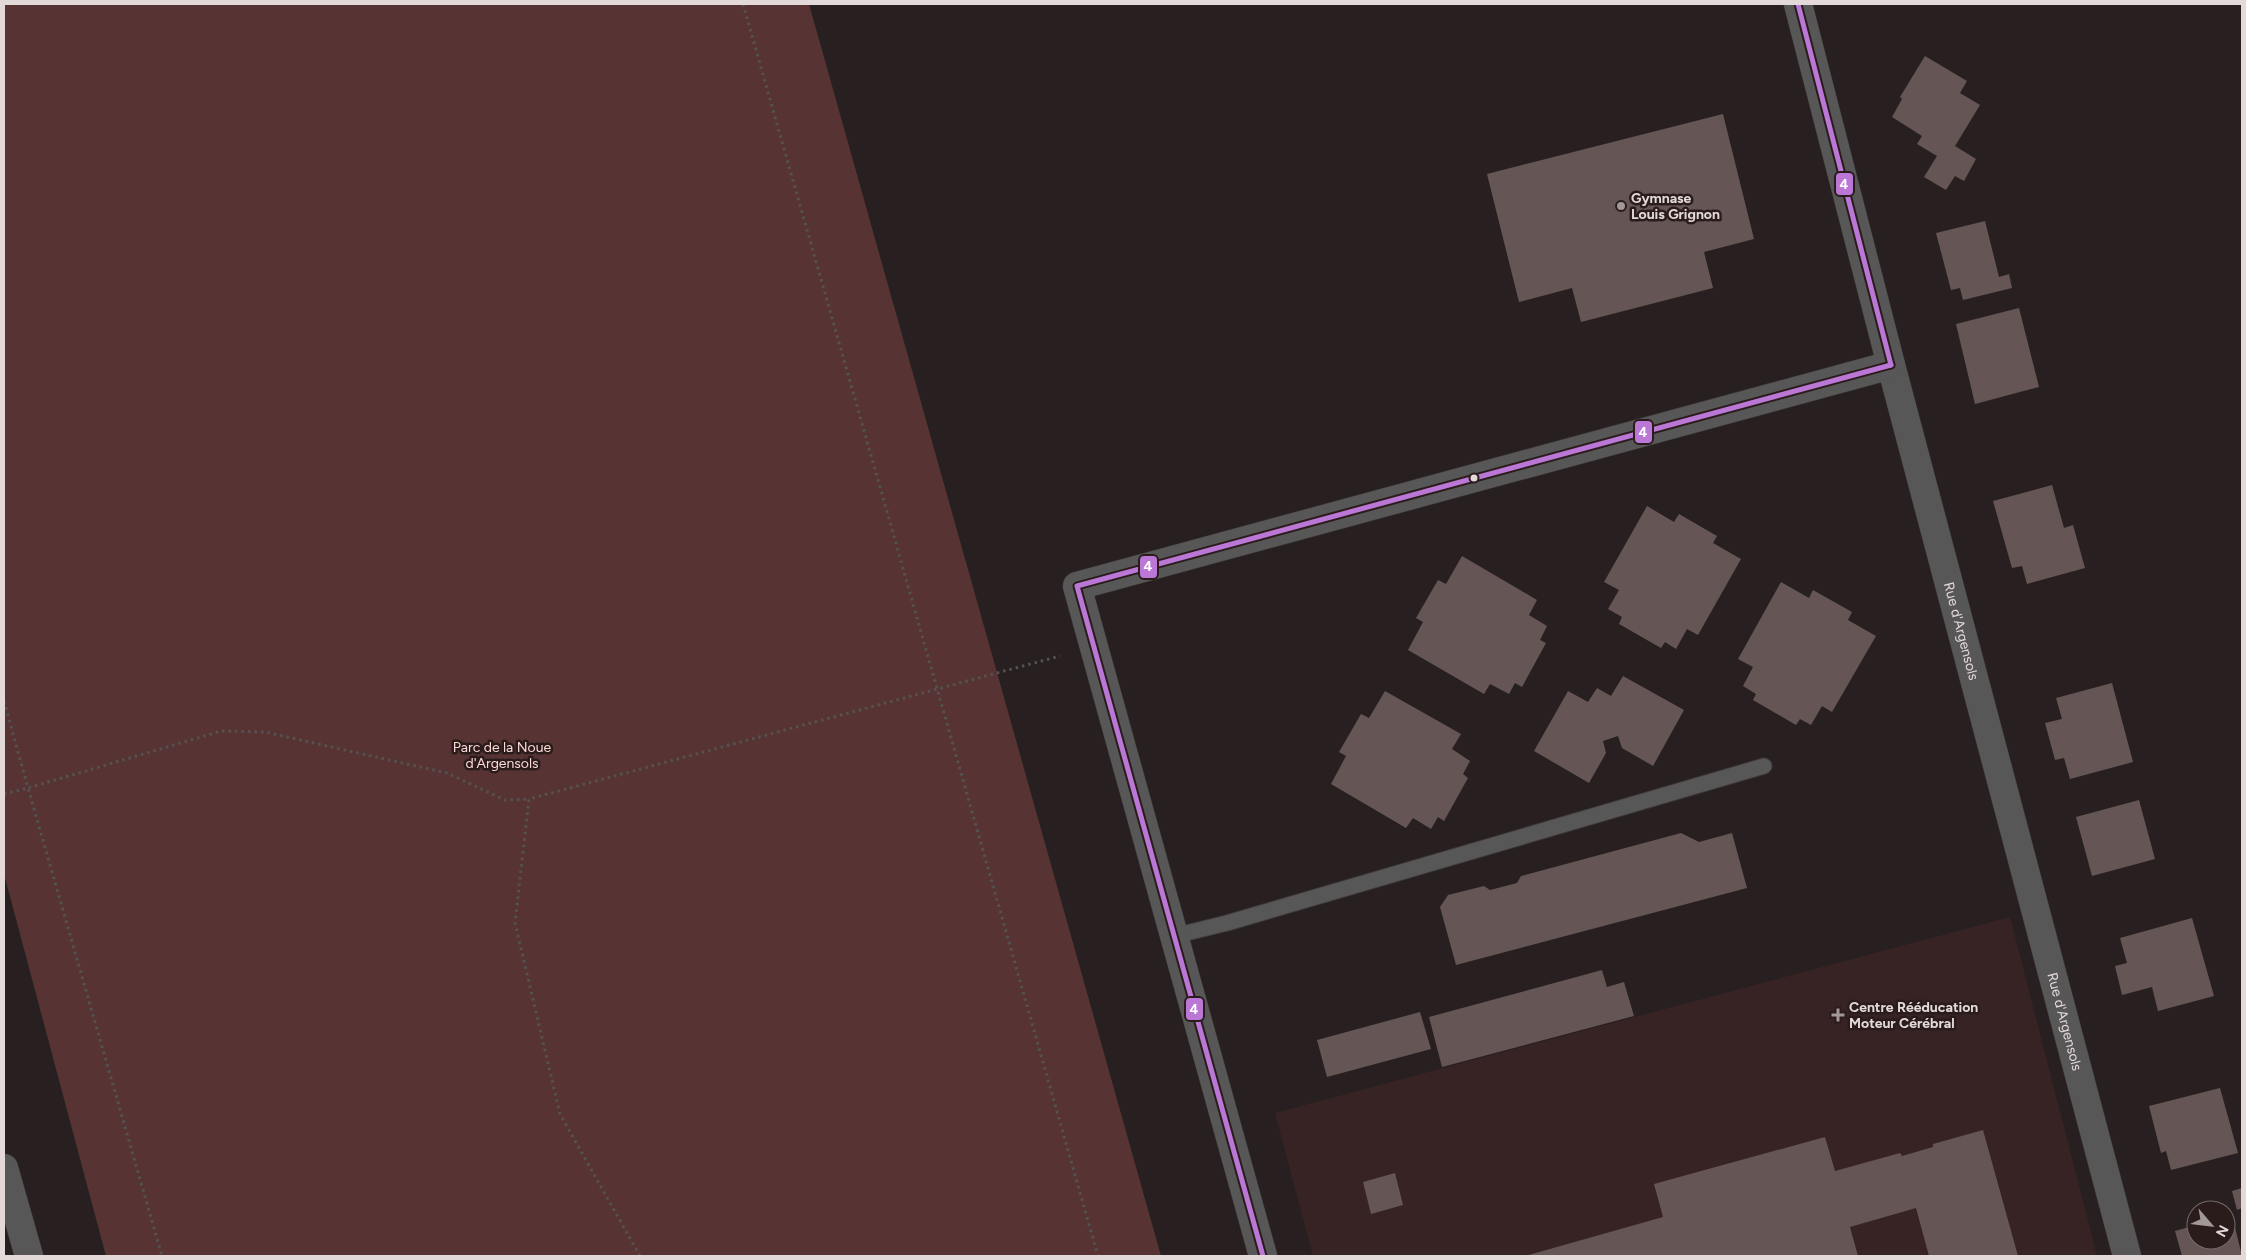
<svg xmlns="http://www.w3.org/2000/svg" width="2246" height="1260" viewBox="0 0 2246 1260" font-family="Figtree,sans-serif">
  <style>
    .built { fill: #372323 }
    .green { fill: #573433 }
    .building { fill: #655655 }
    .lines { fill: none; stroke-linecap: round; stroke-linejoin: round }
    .service-casing { stroke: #413b3b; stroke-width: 17 }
    .minor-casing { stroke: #413b3b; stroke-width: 29 }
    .path { stroke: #545252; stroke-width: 3; stroke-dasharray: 2.5 4; stroke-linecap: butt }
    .service { stroke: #585757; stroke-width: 15 }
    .minor { stroke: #585757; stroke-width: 28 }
    .bus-1-casing { stroke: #2b1c1c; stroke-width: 9 }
    .bus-1 { stroke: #ba77d6; stroke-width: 5 }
    .poi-dot { fill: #a29898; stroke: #2b1c1c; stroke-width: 2 }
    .bus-dot { fill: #e4d9d9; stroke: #2b1c1c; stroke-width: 2 }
    .labels { text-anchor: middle; stroke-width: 5; stroke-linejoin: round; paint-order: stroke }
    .poi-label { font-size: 14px; font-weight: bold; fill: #e4d9d9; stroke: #2b1c1c; text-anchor: start }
    .street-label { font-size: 14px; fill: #e4d9d9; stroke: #2b1c1c }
    .park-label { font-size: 14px; fill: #fed8d5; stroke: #2b1c1c }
    .line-badge { stroke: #2b1c1c; stroke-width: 2 }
    .badge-label { font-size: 14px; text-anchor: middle; font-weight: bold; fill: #fff }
  </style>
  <rect width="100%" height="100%" fill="#282020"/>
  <!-- built -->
  <path class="built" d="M2010,917l87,339h-784l-38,-143z"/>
  <!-- green -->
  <path class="green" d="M4,4h805l352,1252h-1055l-102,-382z"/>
  <!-- building -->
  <g class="building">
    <path d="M1925,56l42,25 -7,12 20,12 -25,41 21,13 -12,22 -9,-5 -9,14 -22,-13 13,-21 -20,-12 5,-8 -30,-19 10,-18 -2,-2z"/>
    <path d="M1723,114l31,125 -50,13 9,36 -132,34 -9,-34 -53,14 -32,-128z"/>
    <path d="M1985,221l14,56 10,-3 3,14 -49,12 -3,-12 -9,2 -15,-57z"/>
    <path d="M2019,308l20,79 -64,17 -19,-80z"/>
    <path d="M2052,485l12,43 9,-3 12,43 -58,16 -5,-18 -10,2 -19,-67z"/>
    <path d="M1647,506l27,16 5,-8 38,22 -4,7 28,16 -43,76 -11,-6 -11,20 -11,-7 -4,6 -42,-24 3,-7 -14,-8 11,-19 -15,-8z"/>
    <path d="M1462,556l75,44 -8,15 18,11 -7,14 6,3 -24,44 -7,-4 -6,11 -19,-10 -6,10 -76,-44 15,-28 -7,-4 22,-38 8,4z"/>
    <path d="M1781,582l28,16 4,-8 39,22 -4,8 28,16 -44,76 -10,-6 -11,19 -11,-6 -4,6 -43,-25 3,-6 -13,-8 10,-19 -15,-8z"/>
    <path d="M1623,676l61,34 -31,56 -31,-18 -4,-12 -15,5 3,12 -17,30 -55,-32 34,-60 20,11 9,-14 14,8z"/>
    <path d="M2112,683l21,79 -63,17 -6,-21 -9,2 -10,-37 17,-4 -6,-21z"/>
    <path d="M1385,691l76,43 -9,15 18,12 -7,13 5,4 -24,43 -6,-4 -7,12 -18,-11 -7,10 -75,-44 15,-28 -7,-4 22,-38 8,4z"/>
    <path d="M2139,800l16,59 -63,17 -16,-59z"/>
    <path d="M1681,833l18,9 33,-9 15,55 -291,77 -16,-58 8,-12 36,-9 6,4 27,-7 4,-7z"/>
    <path d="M2192,918l22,78 -56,15 -6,-24 -30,8 -7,-29 12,-3 -7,-25z"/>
    <path d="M1602,970l5,17 17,-5 10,34 -192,51 -13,-50z"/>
    <path d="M1420,1012l11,37 -104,28 -10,-37z"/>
    <path d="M2220,1088l18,65 -67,17 -5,-19 -5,2 -12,-47z"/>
    <path d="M1983,1130l35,126h-89l-13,-48 -66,19 8,29h-333l138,-39 -9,-33 171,-47 10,34 65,-18 2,3 31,-9v-3z"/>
    <path d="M1395,1173l8,32 -32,9 -8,-32z"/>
    <path d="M2242,1188v20l-5,2 -5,-19z"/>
    <path d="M2232,1215l10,41h-60l-7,-25 21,-6v15h30v-23z"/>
  </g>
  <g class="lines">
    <!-- service casing -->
    <g class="service-casing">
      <path id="service" d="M1174,936l53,-13 537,-157"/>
    </g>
    <!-- minor casing -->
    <g class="minor-casing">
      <g id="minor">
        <path id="s1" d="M1798,4l93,361 236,891"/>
        <path d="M4,1168l25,88"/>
        <path d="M1263,1256l-186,-670 814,-221"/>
      </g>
    </g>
    <!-- path -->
    <g class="path">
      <path d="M743,4l355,1252"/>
      <path d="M4,701l24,87 193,-57 44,1 182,41 58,27 24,-1"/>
      <path d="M4,794l24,-6 134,468"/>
      <path d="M640,1256l-80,-142 -45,-191 14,-124 531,-143"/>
    </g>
    <!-- service -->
    <use href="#service" class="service"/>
    <!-- minor -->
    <use href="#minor" class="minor"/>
    <!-- bus-1 casing -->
    <g class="bus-1-casing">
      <g id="bus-1">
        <path d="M1798,4l93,361"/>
        <path d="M1263,1256l-186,-670 814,-221"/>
      </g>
    </g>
    <!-- bus-1 -->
    <use href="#bus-1" class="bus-1"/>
  </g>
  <!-- markers -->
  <g class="poi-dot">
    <circle cx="1621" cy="206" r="5"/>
    <path d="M1835.5 1007.5h5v5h5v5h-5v5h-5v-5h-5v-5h5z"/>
  </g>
  <circle class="bus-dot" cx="1474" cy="478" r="4.5"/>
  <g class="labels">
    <!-- poi labels -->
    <g class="poi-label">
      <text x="1631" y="203">Gymnase<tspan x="1631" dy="16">Louis Grignon</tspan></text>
      <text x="1849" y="1012">Centre Rééducation<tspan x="1849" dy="16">Moteur Cérébral</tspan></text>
    </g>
    <!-- street labels -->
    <g class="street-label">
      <text dy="5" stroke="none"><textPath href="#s1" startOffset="648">Rue d'Argensols</textPath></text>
      <text dy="5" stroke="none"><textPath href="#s1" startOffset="1052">Rue d'Argensols</textPath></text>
    </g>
    <!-- park labels -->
    <g class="park-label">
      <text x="502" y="752">Parc de la Noue<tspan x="502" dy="16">d'Argensols</tspan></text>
    </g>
  </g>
  <g class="line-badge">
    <rect x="1835" y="172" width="19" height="24" rx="5" fill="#ba77d6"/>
    <rect x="1634" y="420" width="19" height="24" rx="5" fill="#ba77d6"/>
    <rect x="1139" y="555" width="19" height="24" rx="5" fill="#ba77d6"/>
    <rect x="1185" y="997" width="19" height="24" rx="5" fill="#ba77d6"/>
  </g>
  <g class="badge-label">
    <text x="1844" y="189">4</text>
    <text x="1643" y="437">4</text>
    <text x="1148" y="571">4</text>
    <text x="1194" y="1014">4</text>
  </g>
  <!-- border -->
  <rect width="2246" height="1260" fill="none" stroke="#e4d9d9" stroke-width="10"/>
  <!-- north arrow -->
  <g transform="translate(2211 1225) rotate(118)"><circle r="24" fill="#2b1c1c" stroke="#756868"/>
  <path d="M0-4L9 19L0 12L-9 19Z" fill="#a29898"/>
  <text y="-8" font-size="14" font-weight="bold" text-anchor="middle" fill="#e4d9d9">N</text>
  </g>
</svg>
